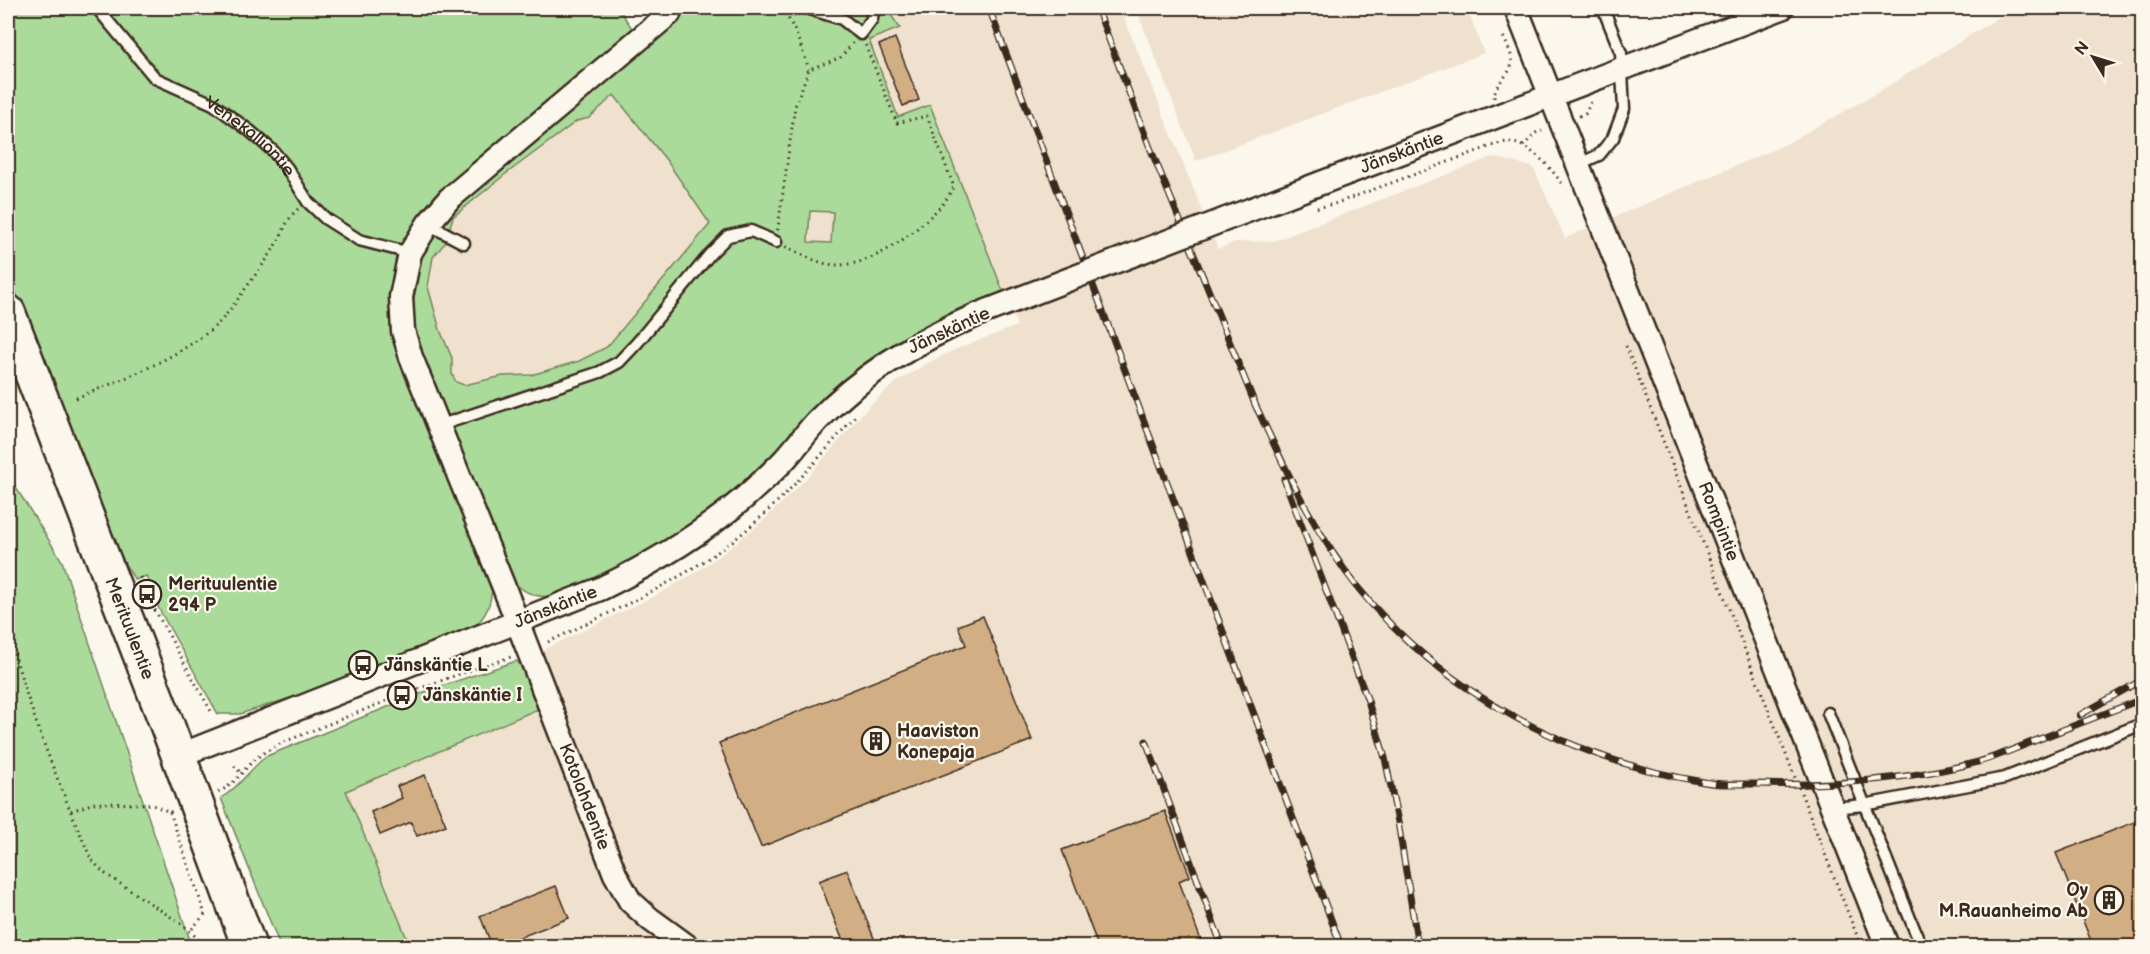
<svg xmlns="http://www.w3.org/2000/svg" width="2150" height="954" viewBox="0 0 2150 954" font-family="'Balsamiq Sans',sans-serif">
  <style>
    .built { fill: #efe1cd }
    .green { fill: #abdb9b; stroke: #73825c; stroke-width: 1.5; fill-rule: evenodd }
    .building { fill: #d2ae84; stroke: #3b2a1e; stroke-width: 1.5 }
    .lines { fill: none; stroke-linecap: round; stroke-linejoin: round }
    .lane-casing { stroke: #3b2a1e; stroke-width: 15 }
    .street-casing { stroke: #3b2a1e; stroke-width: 27 }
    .primary-casing { stroke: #3b2a1e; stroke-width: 38 }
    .path { stroke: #3b2a1e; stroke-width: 3; stroke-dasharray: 1.5 4.5; stroke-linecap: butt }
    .lane { stroke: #fbf7ec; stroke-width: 10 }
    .street { stroke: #fbf7ec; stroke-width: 22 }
    .primary { stroke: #fbf7ec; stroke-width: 33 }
    .rail-casing { stroke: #3b2a1e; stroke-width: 7 }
    .rail { stroke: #fbf7ec; stroke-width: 4.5; stroke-dasharray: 14; stroke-linecap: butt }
    .street-bridge-casing { stroke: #3b2a1e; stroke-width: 27; stroke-linecap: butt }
    .street-bridge { stroke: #fbf7ec; stroke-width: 22 }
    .labels { text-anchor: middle; stroke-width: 4.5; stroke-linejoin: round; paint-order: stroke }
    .street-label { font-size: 18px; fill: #3b2a1e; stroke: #fbf7ec }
    .poi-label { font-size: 18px; font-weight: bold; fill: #3b2a1e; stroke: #fbf7ec; text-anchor: start }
  </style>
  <rect width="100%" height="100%" fill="#fbf7ec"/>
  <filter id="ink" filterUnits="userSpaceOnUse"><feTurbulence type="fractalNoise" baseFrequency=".0167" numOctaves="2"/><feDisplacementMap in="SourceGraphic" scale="12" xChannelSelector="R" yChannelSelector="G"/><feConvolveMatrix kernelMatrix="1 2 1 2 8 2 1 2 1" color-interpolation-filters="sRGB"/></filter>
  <g filter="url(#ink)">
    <!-- built -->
    <g class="built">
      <path d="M886,8h234l98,241 17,-7 39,-1 218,-84 41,10 32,71 217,-92 98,-55 134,-83h128v938h-1732l-64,-155 212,-90 -16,-48 5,-5 110,-53 38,-22 31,-22 39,-32 40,-39 64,-74 26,-23 29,-18 30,-15 63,-24 -87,-220 -32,11 -30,-77z"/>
      <path d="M1136,8h331l17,45 -288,108z"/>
      <path d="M614,95l53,66 43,63 -103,123 -14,8 -62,20 -28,1 -39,9 -8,-3 -4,-8v-16l-12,-28 -12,-43 5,-30 12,-14 7,-26 51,-41 74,-55 12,-3z"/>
      <path d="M810,210l24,2 -2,31 -24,-1z"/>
    </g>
    <!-- green -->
    <g class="green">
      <path d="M8,8h610l27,39 46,-39h195l14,20 -31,12 29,77 32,-12 73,186c-43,17 -89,35 -125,64 -49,41 -90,91 -138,132 -44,38 -92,70 -145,93 -30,13 -56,29 -82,1l-21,9c-2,16 -6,26 -18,37l-144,58 -90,29h-22l-58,-103 -14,-35 -11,4 -19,-30 -108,-278zM614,95l53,66 43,63 -103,123 -28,14 -48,14 -28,1 -39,9 -8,-3 -4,-8v-16l-12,-28 -12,-43 5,-30 12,-14 8,-26 50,-41 74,-55 12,-3zM810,211l23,1 -2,31 -23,-1z"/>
      <path d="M8,475l54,86 130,385h-184z"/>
      <path d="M516,661l4,3 18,45 -192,82 64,155h-130l-59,-148c18,-10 29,-30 46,-42l160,-65z"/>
    </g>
    <!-- building -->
    <g class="building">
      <path d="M895,38l24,62 -16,6 -24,-61z"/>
      <path d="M983,616l49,124 -271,107 -42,-104 247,-98 -8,-19z"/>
      <path d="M425,775l21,50 -29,11 -6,-14 -31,13 -9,-23 31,-14 -5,-12z"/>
      <path d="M1165,811l25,65 -11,5 24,65h-105l-36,-96z"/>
      <path d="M2142,819v127h-49l-37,-93z"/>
      <path d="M847,870l30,76h-32l-26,-65z"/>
      <path d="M556,886l13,32 -71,28h-6l-12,-30z"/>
    </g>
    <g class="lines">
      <!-- lane casing -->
      <g class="lane-casing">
        <g id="lane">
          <path id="s1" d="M97,8l58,70 58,26 37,27 23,20 14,17 21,34 18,17 33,21 51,13"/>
          <path d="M806,8l36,11 19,15 11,-15 1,-11"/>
          <path d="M1579,164l20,-9 14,-17 11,-29 -3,-56 -18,-45"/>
          <path d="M428,224l36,19"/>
          <path d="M438,426l162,-54 19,-10 18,-19 73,-89 18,-18 23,-5 25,11"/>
          <path d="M1828,713l93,233"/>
          <path d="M1833,808l31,-3 141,-27 137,-54"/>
        </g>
      </g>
      <!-- street casing -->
      <g class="street-casing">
        <g id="street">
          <path id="s2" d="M1516,8l371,938"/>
          <path id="s3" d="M669,14l-220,185 -21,25 -18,29 -9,44 2,34 8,26 92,228 112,289 15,27 20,18 37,27"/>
          <path id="s4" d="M1226,219l556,-211"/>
          <path id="s5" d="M178,756l422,-167c52,-25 101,-54 145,-92 13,-12 28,-25 40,-38 11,-12 21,-26 32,-38 46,-48 101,-81 162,-107"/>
        </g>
      </g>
      <!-- primary casing -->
      <g class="primary-casing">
        <g id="primary">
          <path id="s6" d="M8,312l158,410 83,224"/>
        </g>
      </g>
      <!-- path -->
      <g class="path">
        <path d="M783,8l13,25 13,36"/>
        <path d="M1492,8l4,11"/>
        <path d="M861,34l36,89 30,-7 27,71c-5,8 -10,17 -17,23 -27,27 -73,64 -114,53 -16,-5 -32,-14 -47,-21l19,-136 14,-37 31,-11z"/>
        <path d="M1494,98c0,-14 12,-19 17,-31 4,-9 -5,-24 -9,-33"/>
        <path d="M1579,116l6,-2 6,-12"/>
        <path d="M1523,146l13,-13 6,-2"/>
        <path d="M1317,208l17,-4 160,-59c4,-1 10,-3 14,-3 21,1 45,27 55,44"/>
        <path d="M1626,346l235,600"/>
        <path d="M76,398c47,-19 96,-37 136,-69 15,-12 29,-35 41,-51 8,-11 17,-22 23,-34 8,-12 10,-25 22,-35"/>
        <path d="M140,577l11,26 61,110"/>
        <path d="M8,630c20,79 51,155 83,229l13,14 79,52 23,21"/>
        <path d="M548,642c59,-28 120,-55 174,-93 51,-37 92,-85 133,-133"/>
        <path d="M234,766l7,7"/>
        <path d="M218,792c15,-6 22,-18 33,-29 9,-9 21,-15 33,-21 75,-30 150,-61 227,-85"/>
        <path d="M71,811l23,-8 56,1 20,8 3,-1"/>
        <path d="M170,812l35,102 -15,17"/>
      </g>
      <!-- lane -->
      <use href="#lane" class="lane"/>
      <!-- street -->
      <use href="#street" class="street"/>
      <!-- primary -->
      <use href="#primary" class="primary"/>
      <!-- rail casing -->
      <g class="rail-casing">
        <g id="rail">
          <path d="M989,8l352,938"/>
          <path d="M1097,8l52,137 108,264"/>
          <path d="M1254,402c30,64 60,131 105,187 84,104 214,172 345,193 16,3 33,2 48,2 72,2 144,-3 214,-19 25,-5 48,-16 71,-25 35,-14 70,-27 105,-41"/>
          <path d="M1284,479l84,222 17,57 13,64 20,124"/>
          <path d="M2080,715l62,-35"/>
          <path d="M1146,741l76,205"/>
        </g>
      </g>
      <!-- rail -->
      <use href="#rail" class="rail"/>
      <!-- street-bridge casing -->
      <g class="street-bridge-casing">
        <path id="street-bridge" d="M979,314l247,-95"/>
      </g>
      <!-- street-bridge -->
      <use href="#street-bridge" class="street-bridge"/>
    </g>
  </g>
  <!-- icons -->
  <defs>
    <g id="bus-ring" transform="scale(1.5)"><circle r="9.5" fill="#fbf7ec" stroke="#3b2a1e" stroke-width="1.5"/><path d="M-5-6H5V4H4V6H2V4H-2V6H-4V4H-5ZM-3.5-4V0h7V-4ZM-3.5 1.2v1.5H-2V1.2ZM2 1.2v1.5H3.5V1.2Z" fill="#3b2a1e"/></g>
    <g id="building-ring" transform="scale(1.5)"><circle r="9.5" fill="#fbf7ec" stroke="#3b2a1e" stroke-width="1.5"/><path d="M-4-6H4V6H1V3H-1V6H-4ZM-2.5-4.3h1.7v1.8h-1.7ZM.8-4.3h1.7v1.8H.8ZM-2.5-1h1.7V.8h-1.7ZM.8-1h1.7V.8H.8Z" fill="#3b2a1e"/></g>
  </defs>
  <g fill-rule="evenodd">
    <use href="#bus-ring" x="147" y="594"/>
    <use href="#bus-ring" x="363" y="665"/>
    <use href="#bus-ring" x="402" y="695"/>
    <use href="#building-ring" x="876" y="741"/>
    <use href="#building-ring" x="2109" y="900"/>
  </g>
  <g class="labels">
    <!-- street labels -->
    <g class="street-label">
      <text dy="6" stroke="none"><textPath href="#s1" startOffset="204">Venekalliontie</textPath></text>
      <text dy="6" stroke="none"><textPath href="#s4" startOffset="188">Jänskäntie</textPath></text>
      <text transform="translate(949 330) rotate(-25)" y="6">Jänskäntie</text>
      <text dy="6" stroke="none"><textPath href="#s2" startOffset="552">Rompintie</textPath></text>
      <text dy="6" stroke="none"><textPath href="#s5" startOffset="406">Jänskäntie</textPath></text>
      <text dy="6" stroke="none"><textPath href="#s6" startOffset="339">Merituulentie</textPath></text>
      <text dy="6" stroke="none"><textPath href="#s3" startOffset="933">Kotolahdentie</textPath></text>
    </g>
    <!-- poi labels -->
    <g class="poi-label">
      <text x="168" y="590">Merituulentie<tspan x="168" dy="21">294 P</tspan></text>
      <text x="384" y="671">Jänskäntie L</text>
      <text x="423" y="701">Jänskäntie I</text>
      <text x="897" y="737">Haaviston<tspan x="897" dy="21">Konepaja</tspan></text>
      <text x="2088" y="896" text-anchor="end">Oy<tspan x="2088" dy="21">M.Rauanheimo Ab</tspan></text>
    </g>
  </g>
  <!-- margin -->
  <rect width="2150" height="954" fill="none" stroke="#fbf7ec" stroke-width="30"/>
  <rect x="15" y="15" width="2120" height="924" fill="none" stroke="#3b2a1e" stroke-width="2" filter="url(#ink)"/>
  <!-- north arrow -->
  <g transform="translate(2093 57) rotate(308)" stroke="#fbf7ec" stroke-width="4.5" paint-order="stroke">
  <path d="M0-4.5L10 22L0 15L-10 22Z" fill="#3b2a1e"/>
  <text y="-9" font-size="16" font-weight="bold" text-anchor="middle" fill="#3b2a1e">N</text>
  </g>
</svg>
